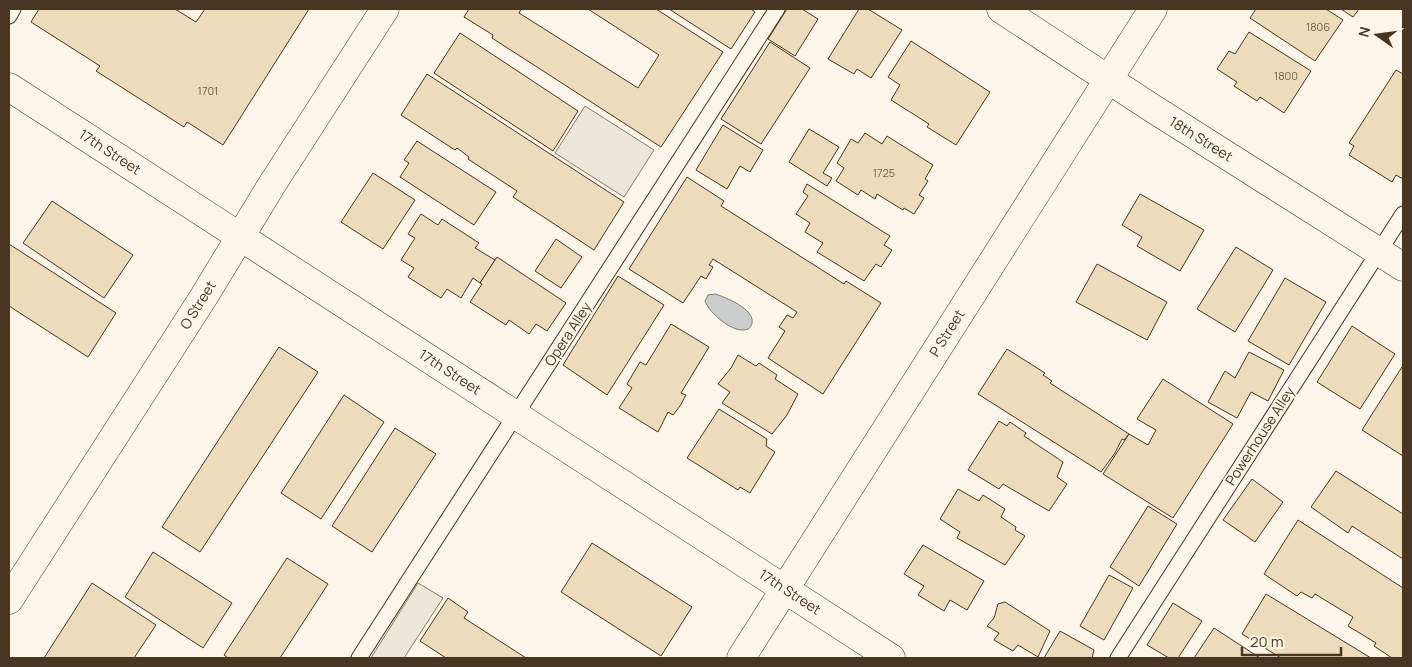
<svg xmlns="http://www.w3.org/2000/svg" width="1412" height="667" viewBox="0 0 1412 667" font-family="Manrope,sans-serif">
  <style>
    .parking { fill: #ede7d9; stroke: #887966 }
    .water { fill: #c9cecd; stroke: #887966 }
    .building { fill: #ecdcbc; stroke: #4a3520 }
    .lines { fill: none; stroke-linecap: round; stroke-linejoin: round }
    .service-casing { stroke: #4a3520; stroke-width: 17 }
    .minor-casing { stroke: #4a3520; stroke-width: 29 }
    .secondary-casing { stroke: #4a3520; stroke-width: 29 }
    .service { stroke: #fbf6e9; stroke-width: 15 }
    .minor { stroke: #fbf6e9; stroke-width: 28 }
    .secondary { stroke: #fbf6e9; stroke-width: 28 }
    .labels { text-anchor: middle; stroke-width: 4; stroke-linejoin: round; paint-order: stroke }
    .number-label { font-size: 11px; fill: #725f47 }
    .street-label { font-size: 14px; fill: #4a3520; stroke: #fbf6e9 }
  </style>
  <rect width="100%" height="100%" fill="#fbf6e9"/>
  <!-- parking -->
  <g class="parking">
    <path d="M585,106l69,44 -30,47 -69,-44z"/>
    <path d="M418,583l25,15 -39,60h-33z"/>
  </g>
  <!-- water -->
  <path class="water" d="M715,294c10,3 40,15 37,29 0,2 -2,5 -4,6 -14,6 -39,-16 -43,-28l3,-6z"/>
  <!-- building -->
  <g class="building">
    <path d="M39,9h136l21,13 9,-13h104l-86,136 -36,-23 -3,5 -88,-56 4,-5 -69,-44z"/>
    <path d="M469,9h52l-2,4 119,75 21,-33 -71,-46h68l67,43 -62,95 -169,-109 1,-3 -29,-18z"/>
    <path d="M669,9h82l4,3 -24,37z"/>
    <path d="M787,9h15l16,10 -23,37 -27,-17z"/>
    <path d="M859,9h9l34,21 -31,48 -14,-9 -3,5 -26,-15z"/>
    <path d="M1256,9h70l17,11 -28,41 -65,-43z"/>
    <path d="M1341,9h18l-6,8z"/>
    <path d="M1249,32l62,39 -27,42 -24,-16 -3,4 -23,-15 3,-4 -20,-13 12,-18 6,3z"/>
    <path d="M460,33l118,78 -25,40 -119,-78z"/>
    <path d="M911,41l79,51 -34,53 -29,-18 2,-3 -38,-24 9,-15 -12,-8z"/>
    <path d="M770,42l40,26 -49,76 -40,-25z"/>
    <path d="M1396,70l7,4v105l-7,-4 -4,7 -43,-27 5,-9 -5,-3z"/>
    <path d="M427,74l197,128 -30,48 -81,-53 4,-6 -49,-32 1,-2 -12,-9 -2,2 -54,-35z"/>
    <path d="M723,125l40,25 -13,22 -10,-6 -13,23 -31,-19z"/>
    <path d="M809,129l30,18 -16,26 9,5 -5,8 -38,-24z"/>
    <path d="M865,133l17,11 5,-8 46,29 -8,14 3,2 -9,14 5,3 -10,16 -10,-6 -1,2 -26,-16 -2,5 -14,-9 -3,5 -22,-14 8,-13 -7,-5 14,-24 7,4z"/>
    <path d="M417,141l79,51 -22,33 -74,-48 9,-14 -5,-3z"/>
    <path d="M373,173l42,27 -32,49 -42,-27z"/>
    <path d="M687,177l37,24 -3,5 123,78 2,-3 35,22 -58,91 -55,-36 17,-27 -6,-4 8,-12 6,3 4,-6 -84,-53 -4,6 4,2 -7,12 -5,-3 -18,27 -54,-34z"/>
    <path d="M807,184l83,52 -6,9 8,5 -11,17 -5,-3 -12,17 -47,-29 6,-9 -18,-11 5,-9 -14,-9 12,-18 -5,-4z"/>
    <path d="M1140,194l64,36 -24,41 -43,-25 5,-9 -20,-12z"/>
    <path d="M52,201l81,54 -29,43 -81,-55z"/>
    <path d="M421,214l17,11 4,-6 37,24 -4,5 20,12 -15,23 -7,-5 -12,20 -14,-9 -6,9 -33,-21 6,-9 -13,-8 14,-22 -7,-4z"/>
    <path d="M556,239l26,18 -21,31 -26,-17z"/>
    <path d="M9,244l107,69 -28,44 -79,-51z"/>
    <path d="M1236,247l37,23 -38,62 -38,-23z"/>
    <path d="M497,257l69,46 -19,28 -11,-7 -7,10 -20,-14 -3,5 -36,-23 12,-18 -2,-1z"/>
    <path d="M1097,264l70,38 -20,38 -71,-38z"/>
    <path d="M618,276l46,29 -57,90 -44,-30z"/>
    <path d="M1285,278l41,24 -37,63 -41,-24z"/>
    <path d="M671,324l38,23 -28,46 5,2 -6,11 -7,9 -5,-3 -10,20 -39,-24 13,-20 -5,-4 13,-22 6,3z"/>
    <path d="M1352,326l43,28 -35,55 -43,-27z"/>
    <path d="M279,347l39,25 -118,180 -38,-25z"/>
    <path d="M1007,349l38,24 -2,2 9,6 -2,2 79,51 -5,6 -2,-1 -7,14 -14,19 -123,-78z"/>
    <path d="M1249,352l35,18 -16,31 -17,-9 -14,26 -29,-16 17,-31 10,7z"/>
    <path d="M738,355l18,11 3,-3 18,12 -2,4 23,15 -11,21 -15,19 -50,-31 8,-11 -12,-8 13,-16z"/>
    <path d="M1402,367l1,1v88l-41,-26z"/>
    <path d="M1163,379l70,45 -60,94 -70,-44 26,-40 19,11 8,-15 -19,-11z"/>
    <path d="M344,395l40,27 -63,97 -40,-26z"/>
    <path d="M719,409l48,30 -1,7 9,6 -25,41 -10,-6 -2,3 -51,-32z"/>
    <path d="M999,421l8,5 3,-4 16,11 -2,3 39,26 -6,15 10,7 -18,27 -46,-27 -4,5 -31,-19z"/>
    <path d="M395,428l41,26 -64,98 -40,-26z"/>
    <path d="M1336,471l67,43v45l-51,-33 -4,7 -37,-26z"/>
    <path d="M1252,479l31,23 -28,40 -32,-22z"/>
    <path d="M958,489l21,12 4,-6 22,14 -4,8 15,10 -1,3 10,6 -20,29 -48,-27 3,-6 -20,-13z"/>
    <path d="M1148,506l29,18 -38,62 -29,-19z"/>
    <path d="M1298,520l105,68v70h-11l-18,-12 2,-3 -28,-17 5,-9 -38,-23 -3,4 -11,-6 -4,4 -33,-22z"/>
    <path d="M592,543l100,64 -31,49 -100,-64z"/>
    <path d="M923,545l61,36 -17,29 -17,-10 -6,11 -26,-16 6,-9 -20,-12z"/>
    <path d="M153,552l79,51 -29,45 -78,-51z"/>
    <path d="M287,558l41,26 -48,74h-52l-4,-3z"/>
    <path d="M1109,575l24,13 -29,52 -24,-14z"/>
    <path d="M92,583l64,42 -22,33h-90z"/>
    <path d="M1266,594l105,64h-90l-39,-24z"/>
    <path d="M448,598l20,14 -4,6 62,40h-80l-26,-17z"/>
    <path d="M1005,602l45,29 -12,26 -20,-12 -5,6 -19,-11 5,-7 -12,-7 7,-8 4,-14z"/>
    <path d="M1173,603l29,18 -24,37h-9l-22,-13z"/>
    <path d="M1214,628l46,30h-66z"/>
    <path d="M1060,631l34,19 -2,8h-48z"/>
  </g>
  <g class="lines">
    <!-- service casing -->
    <g class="service-casing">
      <g id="service">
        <path d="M9,16l4,-7"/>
        <path d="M359,658l418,-649"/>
        <path d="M1118,658l285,-444"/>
      </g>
    </g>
    <!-- minor casing -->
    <g class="minor-casing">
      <g id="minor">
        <path d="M1001,9l151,99 251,159"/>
        <path d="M9,87l882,571"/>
        <path d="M9,600l194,-302 68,-112 114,-177"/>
      </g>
    </g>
    <!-- secondary casing -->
    <g class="secondary-casing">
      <path id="secondary" d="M741,658l412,-649"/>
    </g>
    <!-- service -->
    <use href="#service" class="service"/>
    <!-- minor -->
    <use href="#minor" class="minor"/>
    <!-- secondary -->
    <use href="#secondary" class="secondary"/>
  </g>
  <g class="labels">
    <!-- number labels -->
    <g class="number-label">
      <text x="1318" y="31">1806</text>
      <text x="1286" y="80">1800</text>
      <text x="208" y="95">1701</text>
      <text x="884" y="177">1725</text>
    </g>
    <!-- street labels -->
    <g class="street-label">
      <text transform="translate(1201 139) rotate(32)" y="5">18th Street</text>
      <text transform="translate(110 152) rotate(33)" y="5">17th Street</text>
      <text transform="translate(198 305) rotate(-58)" y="5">O Street</text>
      <text transform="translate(947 333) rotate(-58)" y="5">P Street</text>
      <text transform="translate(568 334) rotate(-57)" y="5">Opera Alley</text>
      <text transform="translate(450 372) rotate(33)" y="5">17th Street</text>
      <text transform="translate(1260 436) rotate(-57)" y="5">Powerhouse Alley</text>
      <text transform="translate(790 592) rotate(33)" y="5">17th Street</text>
    </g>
  </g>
  <!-- border -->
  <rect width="1412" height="667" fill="none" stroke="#4a3520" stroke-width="20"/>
  <!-- north arrow -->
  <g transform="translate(1377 35) rotate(284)" stroke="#fbf6e9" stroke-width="4" paint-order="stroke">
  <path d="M0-4L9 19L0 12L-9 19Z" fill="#4a3520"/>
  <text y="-8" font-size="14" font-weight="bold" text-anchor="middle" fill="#4a3520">N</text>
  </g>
  <!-- scale -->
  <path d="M1242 647v8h99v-8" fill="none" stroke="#4a3520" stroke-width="2.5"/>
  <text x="1250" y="647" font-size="15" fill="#4a3520" stroke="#fbf6e9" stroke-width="4" paint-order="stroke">20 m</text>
</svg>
